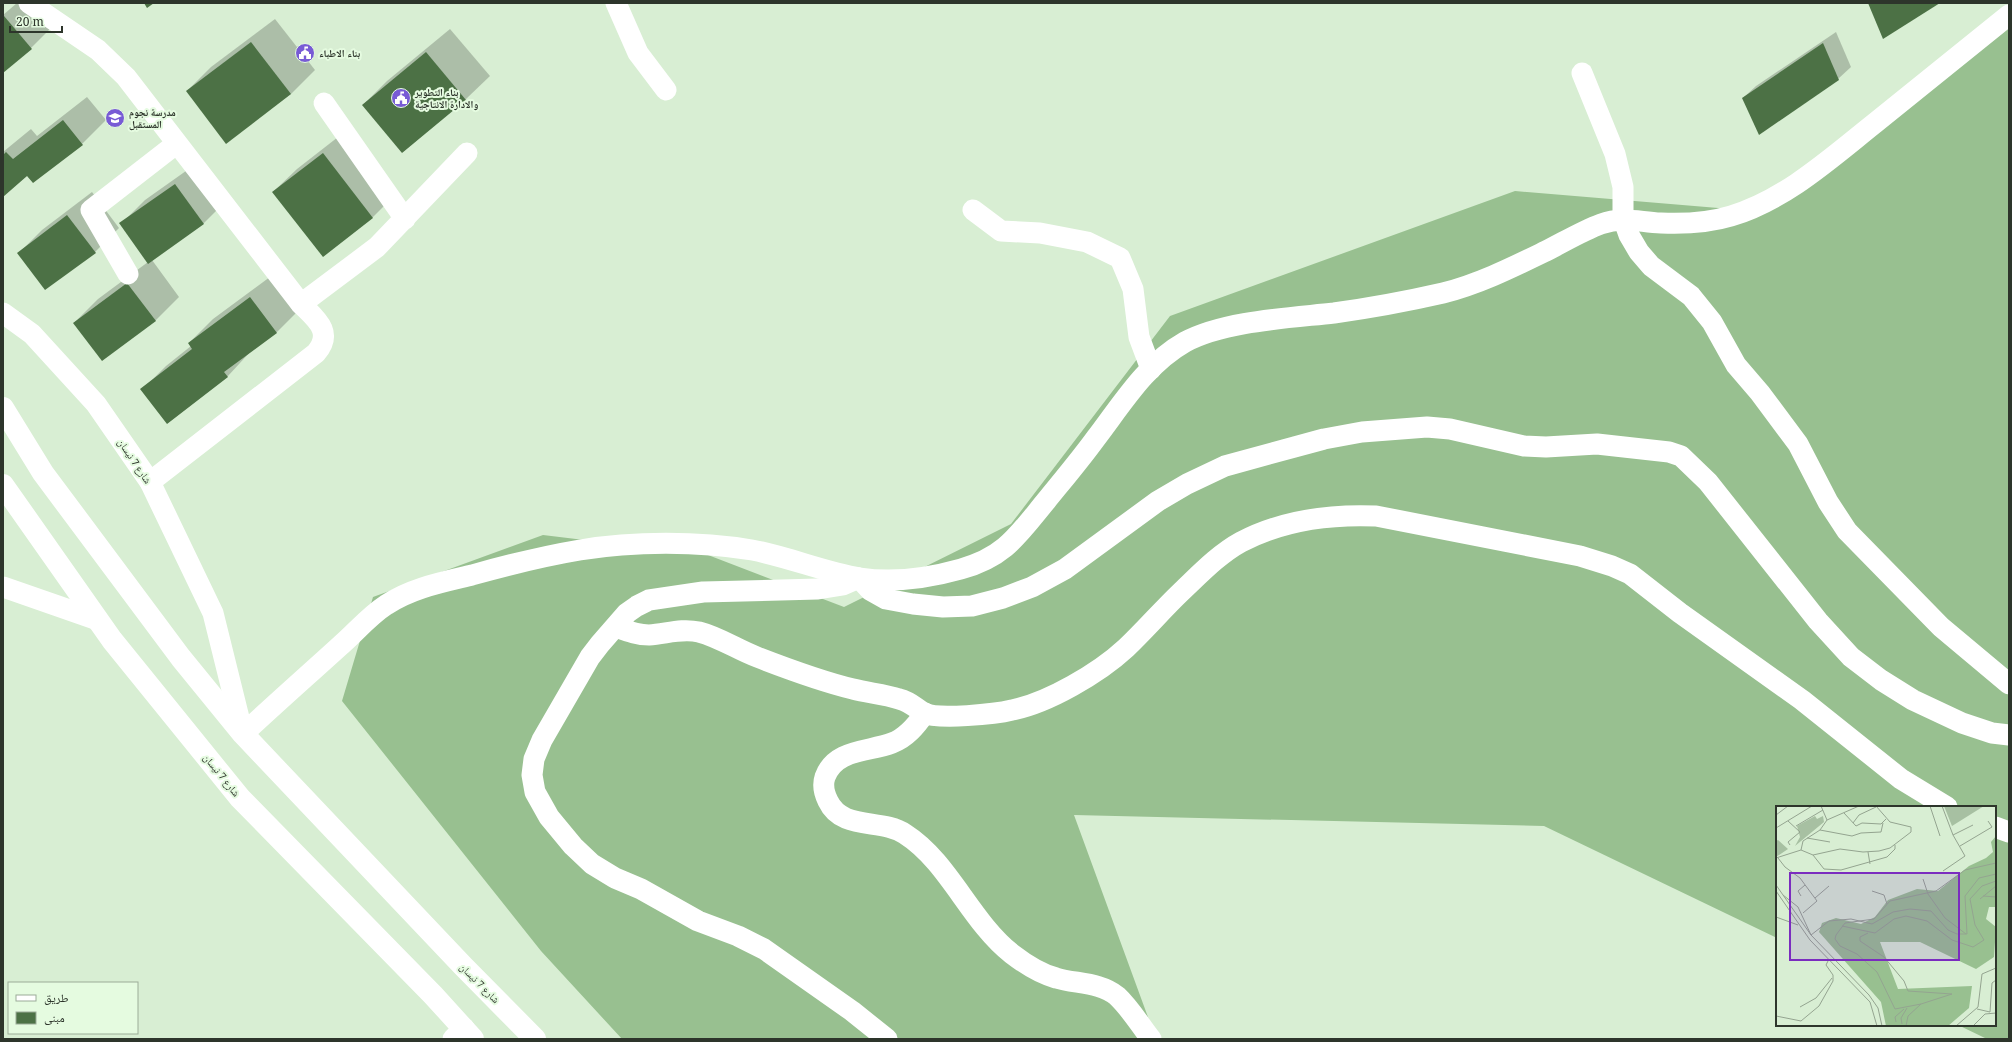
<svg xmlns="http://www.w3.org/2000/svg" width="2012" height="1042" viewBox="0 0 2012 1042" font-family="'Noto Serif','Noto Naskh Arabic',serif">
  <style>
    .forest { fill: #98c090 }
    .shadow { fill: #0003 }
    .building { fill: #4c7145 }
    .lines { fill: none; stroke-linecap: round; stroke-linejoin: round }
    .minor { stroke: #fff; stroke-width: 21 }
    .major { stroke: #fff; stroke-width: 22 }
    .labels { text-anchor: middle; stroke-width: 4; stroke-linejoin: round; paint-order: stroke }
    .poi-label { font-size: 10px; font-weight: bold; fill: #2d352b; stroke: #e5fbe0; text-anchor: start }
    .street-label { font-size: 10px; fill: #2d352b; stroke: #e5fbe0 }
    .inset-road { fill: none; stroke: #94a490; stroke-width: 1 }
    .view { fill: #7b2cbf; fill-opacity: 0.15; stroke: #7b2cbf; stroke-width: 2 }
    .inset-edge { fill: none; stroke: #2d352b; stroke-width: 2 }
  </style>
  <rect width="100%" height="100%" fill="#d8eed3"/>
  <!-- forest -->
  <path class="forest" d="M2009,19v1020h-22l-29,-14h37v-218h-218v131l-233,-112 -470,-11 82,224h-534l-81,-88 -199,-250 31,-104 170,-62 165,20 136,52 167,-83 159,-208 345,-125 251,21z"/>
  <!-- shadow -->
  <g class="shadow">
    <path d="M17,3h20l18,21 -24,24 -28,24v-57z"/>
    <path d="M275,19l40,51 -24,24 -65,48 -39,-51 24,-24z"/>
    <path d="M450,29l40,47 -24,23 -63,53 -40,-47 24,-24z"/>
    <path d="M1836,32l15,35 -13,12 -95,19 13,-12z"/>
    <path d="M87,97l19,23 -24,24 -54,31 -25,20v-43l28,-23 6,7z"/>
    <path d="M347,130l50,63 -24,24 -50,39 -50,-64 24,-23z"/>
    <path d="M200,161l27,39 -24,24 -51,36 27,37 -24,24 -81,2 24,-24 50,-37 -27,-38 24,-24z"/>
    <path d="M92,192l27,36 -24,24 -77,2 24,-24z"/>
    <path d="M274,274l26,35 -24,24 -25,18 -23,25 -60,47 -26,-33 24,-24 25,-20 -2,-3 24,-24z"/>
  </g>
  <!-- building -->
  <g class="building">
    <path d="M144,3h10l-7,5z"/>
    <path d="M1868,3h72l-57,36z"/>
    <path d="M4,16l28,33 -29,24v-56z"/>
    <path d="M251,42l40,52 -65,50 -40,-53z"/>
    <path d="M1823,43l16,37 -80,55 -17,-37z"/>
    <path d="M426,52l40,48 -64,53 -40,-48z"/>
    <path d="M63,120l20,25 -50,38 -6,-7 -24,21v-42l3,-3 7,7z"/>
    <path d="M323,153l50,65 -50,39 -51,-65z"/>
    <path d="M175,184l29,40 -56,40 -29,-41z"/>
    <path d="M67,215l29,38 -51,37 -28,-37z"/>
    <path d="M127,283l29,38 -54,40 -29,-38z"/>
    <path d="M250,297l27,36 -53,39 4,5 -61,47 -27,-35 52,-40 -4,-6z"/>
  </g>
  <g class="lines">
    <!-- minor -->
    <g class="minor">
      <path d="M29,3l69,47 28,27 175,227c15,15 33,28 15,49l-166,129"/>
      <path d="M616,3l22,50 28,37"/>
      <path d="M1582,73l33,81 8,33v31l6,17 10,17 12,14 40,30 21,26 24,43 24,28 38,51 30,58 19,29 94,96 68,57"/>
      <path d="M324,103l81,116"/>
      <path d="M973,210l28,21 39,2 47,9 33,16 13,31 6,48 12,32"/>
      <path d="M128,274l-37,-64 85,-66"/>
      <path d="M301,304l76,-57 90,-94"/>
      <path d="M3,313l29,21 64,70 54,78 63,131 30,121c32,-30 65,-59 98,-89 15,-13 28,-29 45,-40 25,-17 57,-23 86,-30 36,-10 72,-19 108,-25 53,-9 119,-9 172,0 37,7 72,22 108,28 33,5 69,0 101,-9 44,-12 57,-34 85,-68 17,-21 34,-41 50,-63 26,-34 50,-74 89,-96 39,-21 104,-24 149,-29 36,-5 74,-12 109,-20 36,-9 70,-26 103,-42 18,-9 36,-20 55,-27 22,-8 37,-2 60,-1 23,1 47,0 70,-7 54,-16 100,-58 144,-93 44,-36 89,-72 134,-108"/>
      <path d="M859,578l11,12 16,9 27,5 30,3 29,-1 31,-8 29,-11 33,-18 93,-68 29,-17 38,-18 99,-27 38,-7 65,-5 23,2 74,17 22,1 51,-3 72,8 12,4 27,26 110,139 33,36 30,23 32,20 49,23 30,10 17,2"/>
      <path d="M859,578l-16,7 -25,4 -115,3 -54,8 -12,6 -10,7 -27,31 -10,13 -48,83 -8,19 -2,16 3,17 14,25 24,29 19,18 23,14 26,11 57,32 40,15 26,13 88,62 35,28"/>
      <path d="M3,587l95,33"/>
      <path d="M616,627c11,4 21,8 33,8 17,-1 32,-7 50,-3 20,5 39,18 58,25 31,12 63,24 96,32 15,4 31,5 46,10 12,3 15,8 25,14 14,7 72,1 88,-3 36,-7 87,-37 114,-62 19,-18 37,-39 56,-57 18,-17 37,-37 59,-49 42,-22 87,-28 135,-26l204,40 32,10 18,8 50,39 122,87 99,79 46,28"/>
      <path d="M925,713c-9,13 -19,25 -33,30 -24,9 -57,6 -67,34 -3,9 -1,16 3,24 14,30 53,17 77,33 44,28 65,87 107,120 13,10 29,20 44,24 20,6 44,4 61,18 13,12 23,29 34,43"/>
      <path d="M1995,827l14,5"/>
      <path d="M453,1039l11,-11"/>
    </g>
    <!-- major -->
    <g class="major">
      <path d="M3,408l40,65 138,185 62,76 220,232 72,73"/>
      <path d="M3,485l109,155 128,158 193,197 40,44"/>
    </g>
  </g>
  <!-- icons -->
  <defs>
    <g id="civic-disc" transform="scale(1)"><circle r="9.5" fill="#785bd5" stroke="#e5fbe0"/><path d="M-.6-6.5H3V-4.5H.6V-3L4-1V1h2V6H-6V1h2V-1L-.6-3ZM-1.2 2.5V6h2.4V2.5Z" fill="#fff"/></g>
    <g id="school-disc" transform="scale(1)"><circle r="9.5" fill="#785bd5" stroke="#e5fbe0"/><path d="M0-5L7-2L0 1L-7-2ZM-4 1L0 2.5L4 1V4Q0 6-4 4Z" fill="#fff"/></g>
  </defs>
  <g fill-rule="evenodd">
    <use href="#civic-disc" x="305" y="53"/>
    <use href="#civic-disc" x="401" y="98"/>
    <use href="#school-disc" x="115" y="118"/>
  </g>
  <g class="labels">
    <!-- poi labels -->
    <g class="poi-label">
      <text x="319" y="57">بناء الاطباء</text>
      <text x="415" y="96">بناء التطوير<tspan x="415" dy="12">والادارة الانتاجية</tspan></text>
      <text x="129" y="116">مدرسة نجوم<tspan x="129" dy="12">المستقبل</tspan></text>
    </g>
    <!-- street labels -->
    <g class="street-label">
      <text transform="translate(135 461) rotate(56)" y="4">شارع 7 نيسان</text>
      <text transform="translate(222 775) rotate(51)" y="4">شارع 7 نيسان</text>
      <text transform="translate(480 983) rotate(45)" y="4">شارع 7 نيسان</text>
    </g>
  </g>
  <!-- overview -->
  <g transform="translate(1776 806)">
    <rect width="220" height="220" fill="#d8eed3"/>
    <path d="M168,0h40l-32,20zM39,10l2,3 6,-3 1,6 -29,24 5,-9 -3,-11zM2,34l10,9 -12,8v-16z" fill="#a7c0a2"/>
    <path d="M220,30v71h-7l-3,12 10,8 -2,30 -18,12 -56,-27h-40l18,47 74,-3 -3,22 -21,18h-62l-5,-24 -62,-70 3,-9 14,-5 25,6 14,-7 13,-17 29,-11 21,2 31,-25 17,-8 7,-6 -2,-10z" fill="#98c090"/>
    <path class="inset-road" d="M45,0l6,14M154,0l10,30M166,0l11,29 12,21 -22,15M68,7l12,13 6,-3 19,1 5,-5M0,9l12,-9M12,15l12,11 -12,10 2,3M77,17l6,-8 17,-8M20,20l27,-16M0,22l36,-22M44,24l32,6 9,-3 20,-1 2,-9M177,29l20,-10M31,32l23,4M184,40l32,-19 -4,-6M25,44l12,5 27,-6 23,3 16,-1 11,-3 21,-16v-5l-21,-5 -14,-16M25,44l2,-9 17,-11 7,-10 32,-14M92,46l2,12M37,49l11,14 17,1 46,-13 8,-8v-4M0,52l25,-8M2,52l7,9 15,11 17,23 -14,12M147,73l5,15 17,24 21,16M0,79l35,50 58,60 9,13 4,18M0,85l34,49 60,62 7,24M96,85l12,4 3,9M7,89l15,12 13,28 18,-14 22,-2 21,5 21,-12 17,-3 21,2 17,19 9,4h10M25,90l-3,-5 7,-6M207,90l13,1M39,92l14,-12M204,93l16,-13M0,111l22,8M66,120l33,7 19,-14 12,-3 21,5 25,19 21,7 11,-7 -9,-15 -5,-26 12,-13 14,-5M92,127l-8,4v4l24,16 20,24 4,10 44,3M191,128l-2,-38 14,-18 17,-4M145,198l-26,5 -18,-37 -20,-18 -17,-8 -5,-7 1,-4 9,-12 29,-4 16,-18 46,-10 29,-21 31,-7M24,201l16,-9 16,-20M201,203l13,3 2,-29 4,-3M0,210l25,5 18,-15 14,-25v-6l-7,-10 3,-6M120,216l-1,-5 9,-8M126,218l-1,-6 6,-10M130,220l2,-10 13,-12 31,-10M180,220l22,-19 4,-33 14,-6M197,220l12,-12 11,-1"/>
    <path class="view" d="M14,67h169v87h-169z"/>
    <rect width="220" height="220" class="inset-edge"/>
  </g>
  <!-- border -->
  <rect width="2012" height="1042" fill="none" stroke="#2d352b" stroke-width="8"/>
  <!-- legend -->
  <rect x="8" y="982" width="130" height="52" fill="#e5fbe0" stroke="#9bac98"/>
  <rect x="16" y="995" width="20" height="6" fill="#ffffff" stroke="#9bac98"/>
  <text x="44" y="1002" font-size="12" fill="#2d352b">طريق</text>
  <rect x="16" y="1012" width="20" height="12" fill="#4c7145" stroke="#9bac98"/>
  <text x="44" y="1022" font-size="12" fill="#2d352b">مبنى</text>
  <!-- scale -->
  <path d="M10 26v6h52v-6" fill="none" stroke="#2d352b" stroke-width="2"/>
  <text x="16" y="26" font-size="12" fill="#2d352b" stroke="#e5fbe0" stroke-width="3" paint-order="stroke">20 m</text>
</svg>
